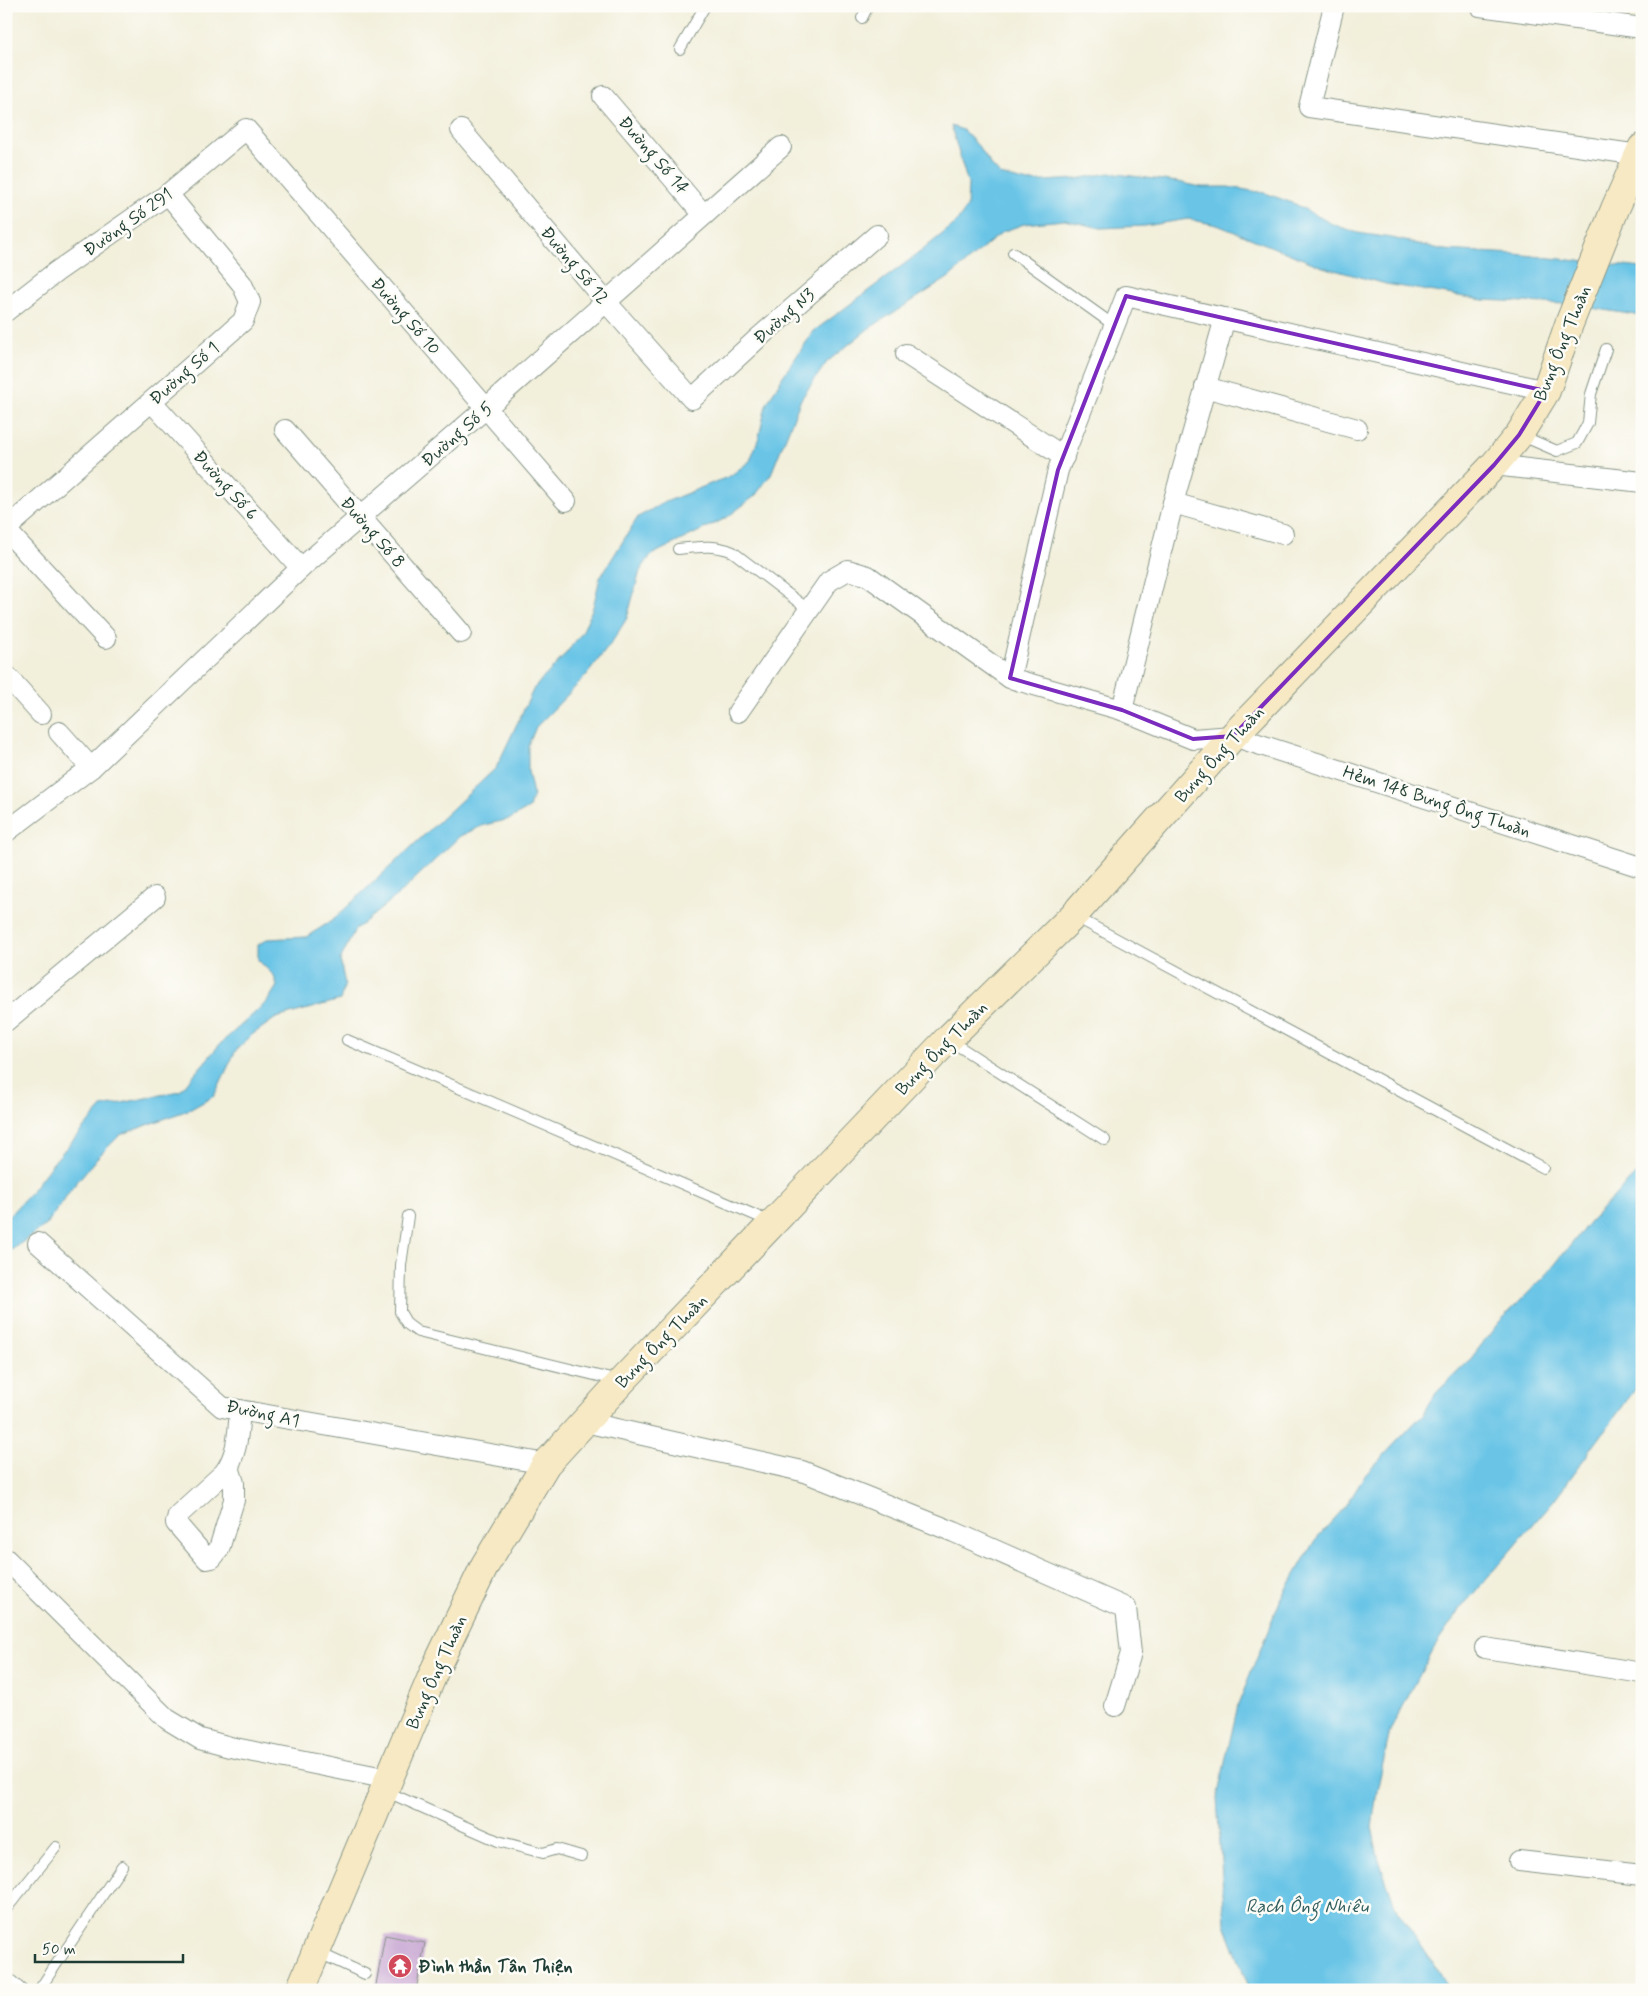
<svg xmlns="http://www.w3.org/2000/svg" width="1648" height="1996" viewBox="0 0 1648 1996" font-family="Mynerve,sans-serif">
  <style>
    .water { fill: #69c4e6; stroke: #44808d }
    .building { fill: #c6a3d1 }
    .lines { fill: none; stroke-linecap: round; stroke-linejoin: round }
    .lane-casing { stroke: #889688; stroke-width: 12 }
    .street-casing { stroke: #889688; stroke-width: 22 }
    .secondary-casing { stroke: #889688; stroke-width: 30 }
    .lane { stroke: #fff; stroke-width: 10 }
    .street { stroke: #fff; stroke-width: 20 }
    .secondary { stroke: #f7e9c3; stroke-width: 28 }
    .marked { fill: none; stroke: #7b2cbf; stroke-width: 4; stroke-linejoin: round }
    .labels { text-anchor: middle; stroke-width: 5; stroke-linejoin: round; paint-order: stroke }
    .street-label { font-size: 18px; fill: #1f3d34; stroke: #fdfcf7 }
    .poi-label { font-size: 18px; font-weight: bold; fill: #1f3d34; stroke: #fdfcf7; text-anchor: start }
    .water-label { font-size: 19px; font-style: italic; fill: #325f60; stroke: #fdfcf7 }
  </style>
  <rect width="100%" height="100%" fill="#fdfcf7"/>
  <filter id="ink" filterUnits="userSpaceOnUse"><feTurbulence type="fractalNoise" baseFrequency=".02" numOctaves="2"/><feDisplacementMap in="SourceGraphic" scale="10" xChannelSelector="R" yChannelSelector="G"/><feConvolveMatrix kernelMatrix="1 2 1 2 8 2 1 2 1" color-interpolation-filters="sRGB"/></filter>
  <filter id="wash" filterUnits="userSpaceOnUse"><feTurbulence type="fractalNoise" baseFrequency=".0096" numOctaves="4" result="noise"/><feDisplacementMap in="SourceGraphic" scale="20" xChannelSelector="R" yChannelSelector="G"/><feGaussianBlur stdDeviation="1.12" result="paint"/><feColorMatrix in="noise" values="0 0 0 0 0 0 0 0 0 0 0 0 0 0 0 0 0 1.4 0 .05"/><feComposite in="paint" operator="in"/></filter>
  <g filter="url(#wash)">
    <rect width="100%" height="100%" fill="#f2efdb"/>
    <!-- water -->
    <g class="water">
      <path d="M951,126l12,4 17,18 11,17 9,10 28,7 49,-3 32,-6 69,9 23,5h27l37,6 30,11 37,20 26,9 34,5 52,12 71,4 127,14v48l-76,-12 -83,-4 -97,-16 -63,-17 -106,-42 -29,-6 -43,7 -44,2 -37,-8 -40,4 -22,8 -54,46 -80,51 -41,33 -26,37 -30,75 -16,22 -29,22 -75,37 -11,16 -13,47 -15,24 -27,35 -49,50 -8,19v25l5,23 -4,14 -19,11 -26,6 -24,11 -61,58 -44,36 -15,30 5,24 -5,16 -64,18 -23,16 -17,16 -22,46 -23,13 -71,26 -24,24 -24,29 -26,37 -40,29v-35l24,-26 23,-30 49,-56 78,-16 41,-48 46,-41 10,-16 -3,-10 -16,-16v-15l9,-6 39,-2 27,-17 163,-152 38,-80 29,-31 19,-24 11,-26 7,-29 38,-61 25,-14 67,-27 20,-15 9,-24 7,-32 17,-29 31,-45 101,-75 41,-33 11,-16 1,-23z"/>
      <path d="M1642,1168v212l-88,120 -93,108 -27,40 -44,83 -13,60 -5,36 7,34 18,49 54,80h-201l-25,-66 -8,-126 21,-93 42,-104 35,-61 31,-34 20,-32 58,-61 12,-20 33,-32 30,-39 48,-48 44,-54z"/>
    </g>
    <g id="blocks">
      <!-- building -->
      <path class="building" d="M385,1935l40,8 -9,47h-41z"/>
    </g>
  </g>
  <g filter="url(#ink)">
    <use href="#blocks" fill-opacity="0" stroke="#889688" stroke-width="1"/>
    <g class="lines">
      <!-- lane casing -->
      <g class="lane-casing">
        <g id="lane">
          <path d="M862,18l6,-12"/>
          <path d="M680,49l25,-43"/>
          <path d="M1013,253l102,73"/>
          <path d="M1520,435l37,16 20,-8 11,-20 3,-29 15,-45"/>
          <path d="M678,549c20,-2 36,-5 55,3l76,58"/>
          <path d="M1074,916l469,252"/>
          <path d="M347,1040l424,182"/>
          <path d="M949,1040l156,100"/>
          <path d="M408,1216l-7,49 -1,47 7,12 11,8 201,49"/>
          <path d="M385,1791l113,50 45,12 14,-4 24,7"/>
          <path d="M6,1909l50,-62"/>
          <path d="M317,1952l48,22"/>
          <path d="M6,1976l16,14"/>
          <path d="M39,1990l83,-124"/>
        </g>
      </g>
      <!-- street casing -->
      <g class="street-casing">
        <g id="street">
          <path d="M1334,6l-25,101 330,48"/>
          <path d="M1480,6l162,22"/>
          <path d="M603,96l101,119"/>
          <path d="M461,130l145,172 86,97 64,-59 121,-105"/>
          <path d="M6,311l50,-39 112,-78 78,-65 320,372"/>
          <path d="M906,354l158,103"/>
          <path d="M1205,387l152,42"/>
          <path d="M152,402l149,166"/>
          <path d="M285,430l176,203"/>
          <path d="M1494,465l148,17"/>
          <path d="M1173,503l110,31"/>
          <path d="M6,529l237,-208 7,-19 -8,-18 -74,-90"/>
          <path d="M6,530l100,108"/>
          <path d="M6,675l35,39"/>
          <path d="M1010,678l48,-208 68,-174 420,95"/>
          <path d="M1122,710l51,-207 52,-185"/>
          <path d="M738,712l91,-131 19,-11 20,6 142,102 112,32 71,29 40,-3 408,131"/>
          <path d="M59,732l32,36"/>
          <path d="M6,832l85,-64 210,-200 184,-159 296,-262"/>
          <path d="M6,1021l149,-124"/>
          <path d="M38,1243l184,164 324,57"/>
          <path d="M585,1422l217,49 152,61 172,76 5,45 -16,53"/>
          <path d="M229,1467l5,16v17l-15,49 -7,9 -5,1 -31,-36 2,-8 46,-42c14,-19 14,-40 16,-63"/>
          <path d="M6,1559l161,160 33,20 30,8 159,32"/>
          <path d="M1485,1648l157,25"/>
          <path d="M1519,1861l123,14"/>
        </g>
      </g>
      <!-- secondary casing -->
      <g class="secondary-casing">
        <path id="secondary" d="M300,1990l136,-323 49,-102 61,-101 75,-82 327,-343 125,-123 160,-180 261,-271 25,-30 27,-44 23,-67 46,-115 27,-61"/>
      </g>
      <!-- lane -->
      <use href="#lane" class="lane"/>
      <!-- street -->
      <use href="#street" class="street"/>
      <!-- secondary -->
      <use href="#secondary" class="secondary"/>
    </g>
  </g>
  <!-- marked area -->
  <path class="marked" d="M1126,296l420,95 -27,44 -25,30 -261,271 -40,3 -71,-29 -112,-32 48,-208z"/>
  <!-- icons -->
  <defs>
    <g id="temple-disc" transform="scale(1.25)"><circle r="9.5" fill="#d1495b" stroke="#fdfcf7"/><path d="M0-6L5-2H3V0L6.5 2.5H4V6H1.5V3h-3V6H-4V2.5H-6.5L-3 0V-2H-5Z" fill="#fff"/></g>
  </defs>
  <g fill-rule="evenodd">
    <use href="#temple-disc" x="400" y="1966"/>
  </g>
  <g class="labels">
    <!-- street labels -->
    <g class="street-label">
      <text transform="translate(654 155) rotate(49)" y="6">Đường Số 14</text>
      <text transform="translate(128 222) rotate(-35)" y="6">Đường Số 291</text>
      <text transform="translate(575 265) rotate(50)" y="6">Đường Số 12</text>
      <text transform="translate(406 316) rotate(49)" y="6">Đường Số 10</text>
      <text transform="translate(784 316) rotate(-41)" y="6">Đường N3</text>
      <text transform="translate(1562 343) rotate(-68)" y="6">Bưng Ông Thoàn</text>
      <text transform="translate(184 373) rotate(-41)" y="6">Đường Số 1</text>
      <text transform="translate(457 434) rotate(-41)" y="6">Đường Số 5</text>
      <text transform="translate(226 485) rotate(48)" y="6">Đường Số 6</text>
      <text transform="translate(373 532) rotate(49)" y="6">Đường Số 8</text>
      <text transform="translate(1219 754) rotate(-48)" y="6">Bưng Ông Thoàn</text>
      <text transform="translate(1437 801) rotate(18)" y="6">Hẻm 148 Bưng Ông Thoàn</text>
      <text transform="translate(941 1048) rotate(-46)" y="6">Bưng Ông Thoàn</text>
      <text transform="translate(661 1341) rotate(-46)" y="6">Bưng Ông Thoàn</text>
      <text transform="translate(263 1413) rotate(12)" y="6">Đường A1</text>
      <text transform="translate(436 1672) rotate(-66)" y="6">Bưng Ông Thoàn</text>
    </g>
    <!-- poi labels -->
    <g class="poi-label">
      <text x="418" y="1972">Đình thần Tân Thiện</text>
    </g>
    <!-- water labels -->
    <g class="water-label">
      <text x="1307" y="1912">Rạch Ông Nhiêu</text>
    </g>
  </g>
  <!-- margin -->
  <rect width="1648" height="1996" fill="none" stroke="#fdfcf7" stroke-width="25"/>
  <!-- scale -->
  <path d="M35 1954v8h148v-8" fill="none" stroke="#1f3d34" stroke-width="2.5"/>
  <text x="42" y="1954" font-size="15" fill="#1f3d34" stroke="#fdfcf7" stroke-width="4" paint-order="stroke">50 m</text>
</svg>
